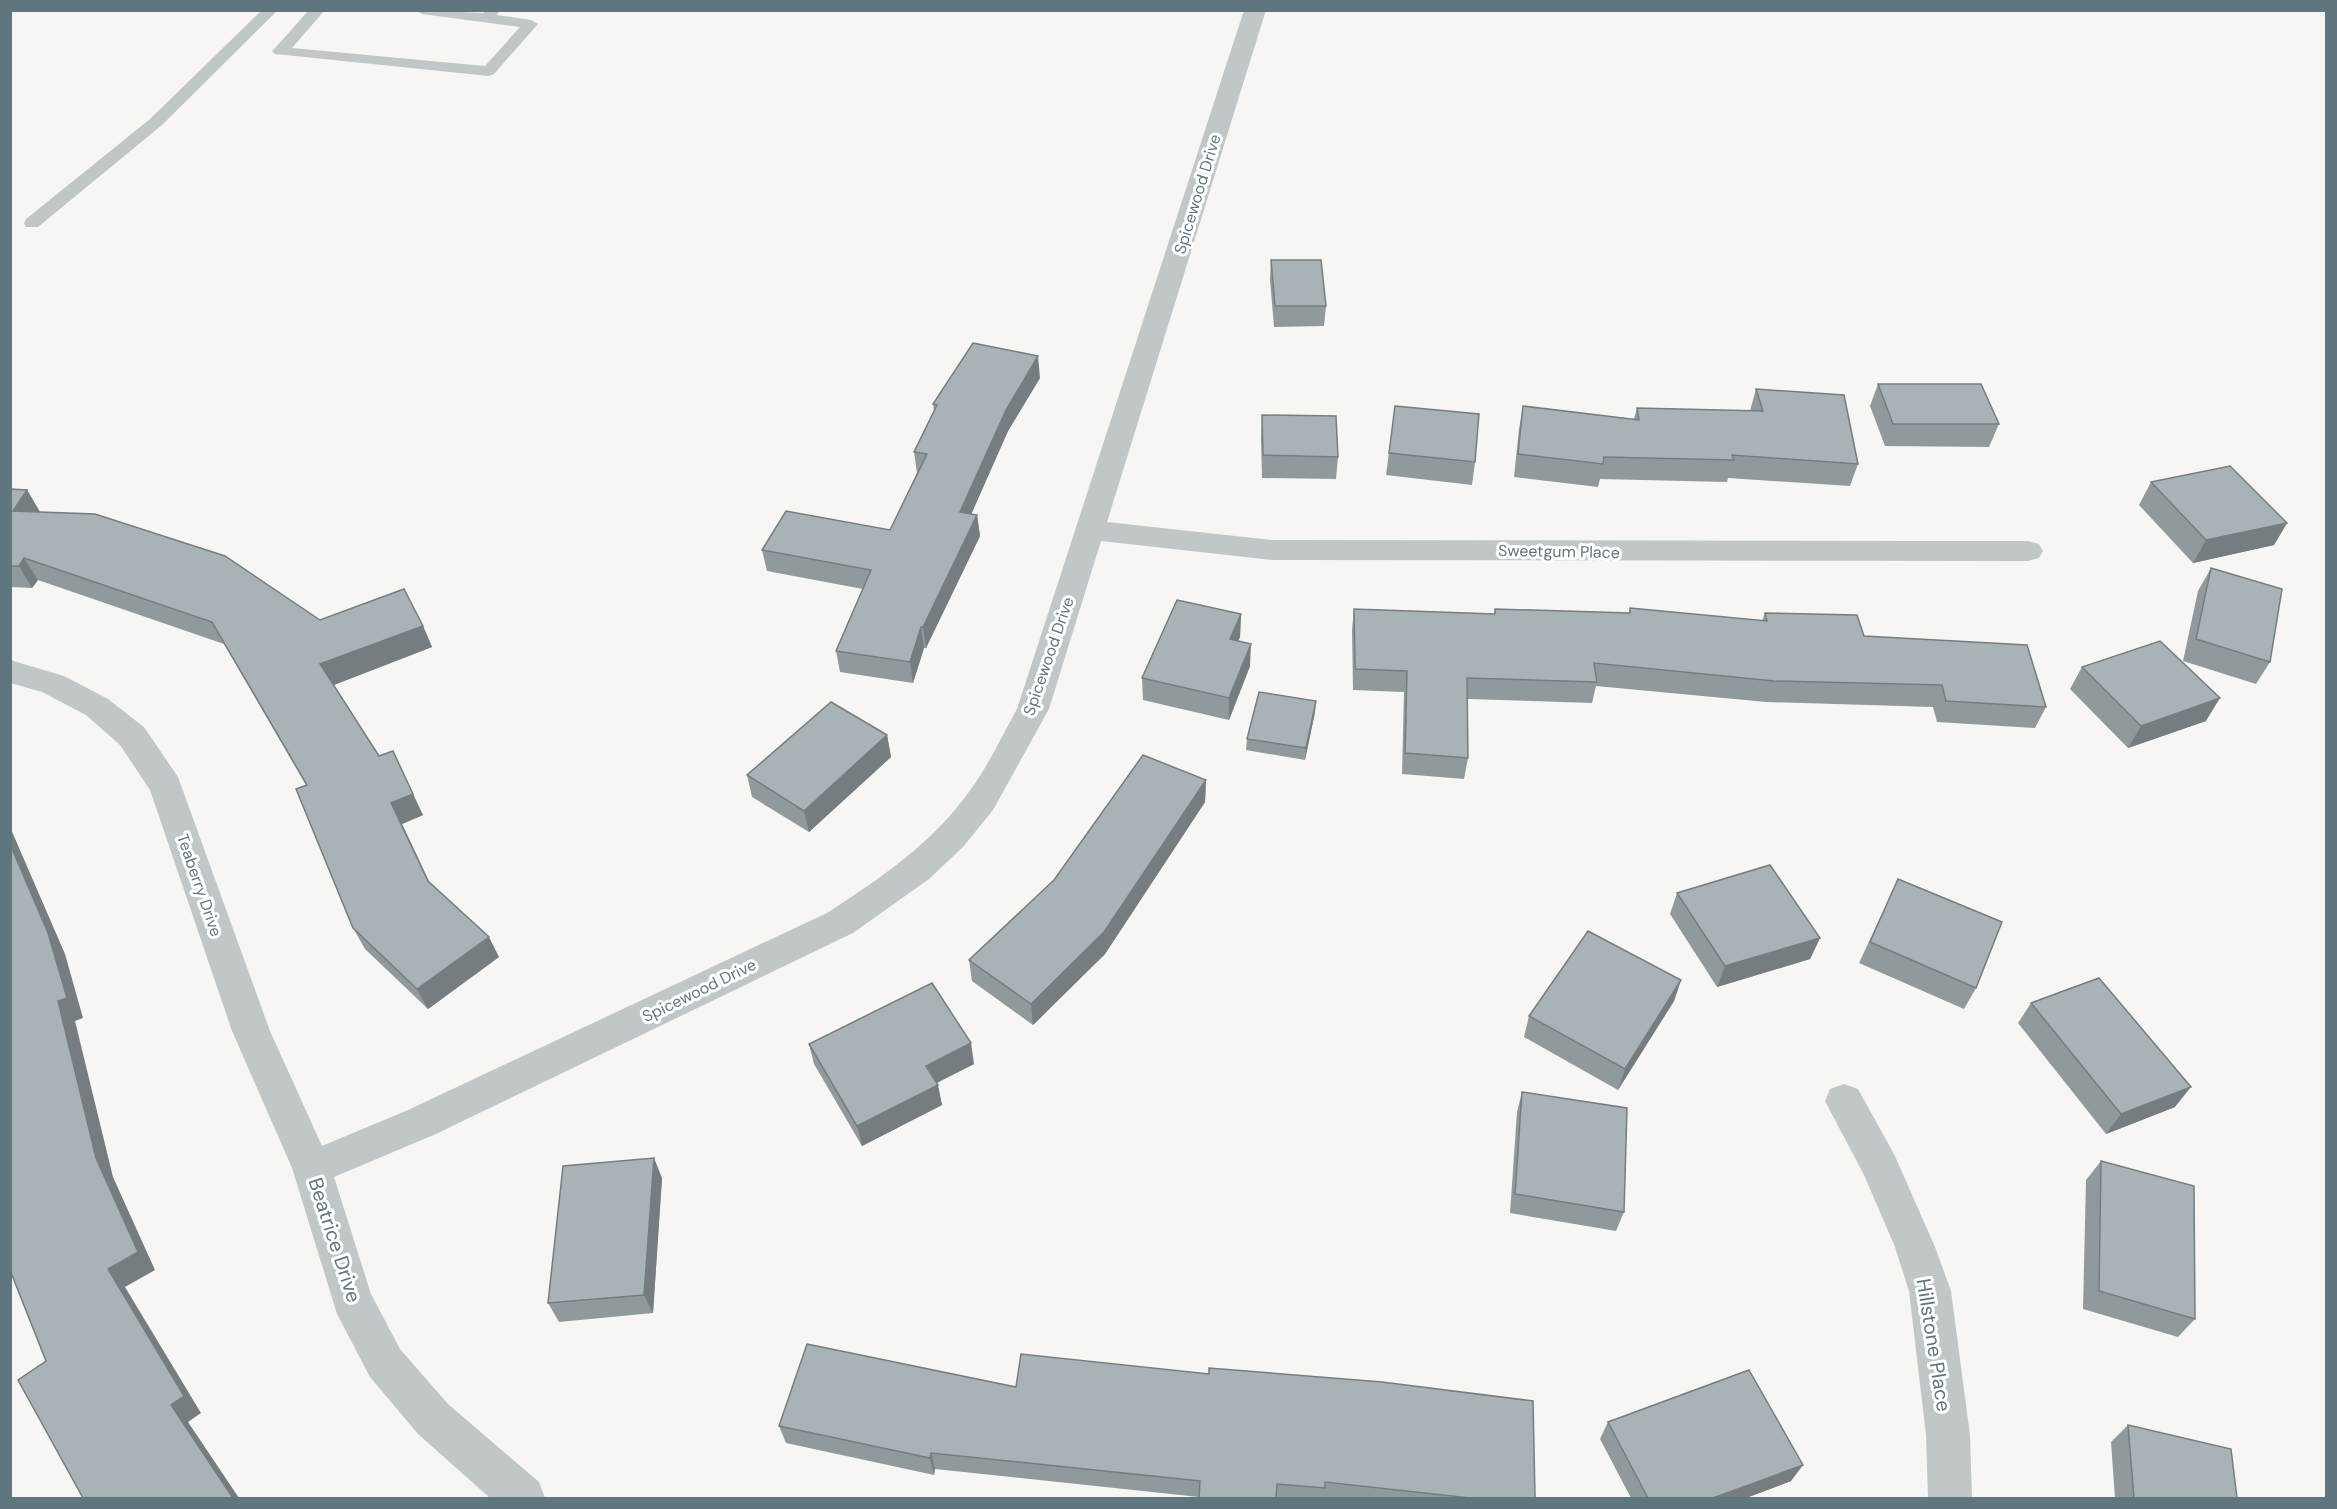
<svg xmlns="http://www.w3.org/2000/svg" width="2337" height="1509" viewBox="0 0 2337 1509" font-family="'DM Sans',sans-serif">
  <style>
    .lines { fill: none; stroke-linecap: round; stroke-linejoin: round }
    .lane { fill: #c1c7c9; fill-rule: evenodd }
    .street { fill: #c1c7c9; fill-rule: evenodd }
    .wall { fill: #909a9d }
    .shaded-wall { fill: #767d80 }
    .building { fill: #a8b3b7; stroke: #767d80; stroke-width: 1.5 }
    .labels { text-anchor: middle; stroke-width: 6; stroke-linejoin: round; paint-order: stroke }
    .street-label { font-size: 16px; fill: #60767f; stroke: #fff }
    .near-street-label { font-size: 20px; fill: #60767f; stroke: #fff }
  </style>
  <rect width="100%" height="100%" fill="#f7f6f3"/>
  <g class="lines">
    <!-- lane -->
    <g class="lane">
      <path d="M262,10h16l-116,115 -124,102h-12l-2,-4 2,-4 124,-100z"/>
      <path d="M309,10h16l-33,38 193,18 35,-39 -98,-13 -7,-4 69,3 1,-3h15l-3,5 34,5 7,4 -44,50 -5,2 -214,-22 -3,-3 3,-3z"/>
    </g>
    <!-- street -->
    <g class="street">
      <path d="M1244,10h22l-159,512 166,18 755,1 11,3 4,7 -4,7 -11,3 -755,-1 -172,-19 -52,168 -56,101 -30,37 -34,32 -76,54 -417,201 -102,43 37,117 29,55 48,55 91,78 6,16h-55l-72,-64 -48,-57 -33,-63 -45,-146 -60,-137 -82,-241 -30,-45 -34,-30 -44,-23 -32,-9v-23l54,16 44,23 36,28 34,50 92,254 52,115 86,-36 419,-197c54,-35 107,-71 144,-124 18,-25 31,-53 46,-80z"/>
      <path d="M1844,1084l14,5 36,65 41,93 16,44 19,144 2,63h-44l-2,-63 -17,-144 -14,-44 -31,-72 -39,-74 5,-12z"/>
    </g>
  </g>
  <!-- wall -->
  <g class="wall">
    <path d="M1271,260l55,46 -2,20 -50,1 -4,-47z"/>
    <path d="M1040,378l-32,53 -37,83 6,1 3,21 -54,112h-2l-11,35 -73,-11 -4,-21 27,-62 -96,-18 -5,-21 128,-20 27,-57 -3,-21 20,-41 -1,-7z"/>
    <path d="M1878,384l121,40 -10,23 -104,-1 -15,-40z"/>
    <path d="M1756,389l102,75 -8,22 -122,-8 -1,4 -127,-3 -2,8 -84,-10 5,-48 4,-23 111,13 3,-11 113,3z"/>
    <path d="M1395,406l80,56 -3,23 -86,-10z"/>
    <path d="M1262,415l76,42 -2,22 -74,-1 -1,-40z"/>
    <path d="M2151,482l136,41 -13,22 -81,18 -54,-58z"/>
    <path d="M10,489l17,1 13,22 280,108 103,6 9,21 -98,38 45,71 44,59 -21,9 27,58 70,75 -71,52 -63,-60 -12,-21 -47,-143 -82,-141 -186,-64 -6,8 -22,-1z"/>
    <path d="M2211,568l59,94 -14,22 -73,-23 15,-70z"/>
    <path d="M1630,608l132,13 3,-8 99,23 182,71 -11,21 -98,-6 -4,-15 -167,-5 -170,-16 -4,17 -124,-4v59l-4,21 -62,-5 2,-82 -51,-2 -1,-60 2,-21 140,5 1,-5 134,4z"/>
    <path d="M1241,614l-1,23 -2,4 12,25 -21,54 -86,-20 -1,-22z"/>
    <path d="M2082,667l124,54 -78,27 -58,-59z"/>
    <path d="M1315,712l-10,48 -59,-10 1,-11z"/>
    <path d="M887,735l4,22 -82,75 -57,-35 -5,-22z"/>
    <path d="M1206,780l-1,22 -100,152 -72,71 -61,-44 -3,-21z"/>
    <path d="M1898,879l78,109 -12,21 -105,-46z"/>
    <path d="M1677,893l143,45 -10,21 -93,28 -47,-73z"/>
    <path d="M1681,980l-7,21 -56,89 -94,-53 5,-21z"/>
    <path d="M2031,1003l144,104 -69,27 -88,-111z"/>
    <path d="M809,1044l165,20 -37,19 5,22 -80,41 -48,-82z"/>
    <path d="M1522,1092l102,120 -8,19 -106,-18 7,-101z"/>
    <path d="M2101,1161l94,158 -17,18 -95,-28 3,-129z"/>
    <path d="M662,1178l-9,135 -94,9 -11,-19z"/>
    <path d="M1608,1422l183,59 -45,17h-115l-31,-59z"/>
    <path d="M2128,1425l109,73h-122l-4,-56z"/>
    <path d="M779,1426l756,72h-336v-1l-264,-28 -1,6 -148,-32z"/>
  </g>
  <!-- shaded-wall -->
  <g class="shaded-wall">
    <path d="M1038,356l2,22 -32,53 -45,102 -3,-21 46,-102z"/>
    <path d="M27,490l13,22 -27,-1z"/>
    <path d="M977,515l3,21 -54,112 -3,-21z"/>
    <path d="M2287,523l-13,22 -81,18 13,-23z"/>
    <path d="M24,558l14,22 -6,8 -13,-22z"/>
    <path d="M1241,614l-1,23 -11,25 1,-23z"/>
    <path d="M423,626l9,21 -101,39 -11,-22z"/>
    <path d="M921,627l3,21 -11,35 -3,-21z"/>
    <path d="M1251,644l-1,22 -21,54v-22z"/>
    <path d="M2220,698l-14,23 -78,27 13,-22z"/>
    <path d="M1316,701l-1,11 -10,48 1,-12z"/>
    <path d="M887,735l4,22 -82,75 -5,-21z"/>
    <path d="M393,751l30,64 -21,9 37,78 -48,-99z"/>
    <path d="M1206,780l-1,22 -100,152 -72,71 -2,-21z"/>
    <path d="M10,827l55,127 18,64 -8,3 38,156 42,93 -30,17 76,126 -13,9 51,76h-6l-62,-93 -63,-136 -12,-111 -38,-157 -48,-157z"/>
    <path d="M489,937l10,20 -71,52 -11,-20z"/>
    <path d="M1820,938l-10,21 -93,28 8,-21z"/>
    <path d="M1681,980l-7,21 -56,89 7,-21z"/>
    <path d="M971,1043l3,21 -44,22 -4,-20z"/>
    <path d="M938,1085l4,20 -80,41 -5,-20z"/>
    <path d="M2191,1087l-16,20 -69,27 15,-20z"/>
    <path d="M654,1158l8,20 -9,135 -9,-18z"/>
    <path d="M931,1453l4,16 -1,6 -4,-17z"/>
    <path d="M1803,1465l-12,16 -45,17h-33z"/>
  </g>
  <!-- building -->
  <g class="building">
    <path d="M1271,260h50l5,46h-51z"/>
    <path d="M973,343l65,13 -32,54 -46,102 17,3 -54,112h-2l-11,35 -74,-11 35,-81 -109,-20 24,-39 104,19 37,-76 -13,-2 23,-47 -4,-1z"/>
    <path d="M1878,384h103l18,40h-106z"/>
    <path d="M1756,389l88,6 14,69 -126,-9 2,5 -130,-3 -1,7 -85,-10 5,-48 116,14 -2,-12 126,3z"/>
    <path d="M1395,406l84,8 -4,48 -86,-9z"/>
    <path d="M1262,415l74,1 2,41 -75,-2z"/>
    <path d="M2230,466l57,57 -81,17 -55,-58z"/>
    <path d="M10,489l17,1 -14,21 82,3 130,42 95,64 84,-31 19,37 -103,38 59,92 14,-5 20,43 -22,9 37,78 61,56 -72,52 -64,-61 -57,-139 11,-4 -95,-163 -188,-64 -5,8h-9z"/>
    <path d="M2211,568l71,21 -12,73 -74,-23z"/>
    <path d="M1177,600l64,14 -11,25 21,5 -22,54 -87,-20z"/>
    <path d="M1630,608l137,13 -2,-8 92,2 7,21 163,9 19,62 -100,-6 -4,-16 -168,-4 -180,-18 3,19 -130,-4 1,80 -63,-5 2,-82 -52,-2 -1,-60 141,5v-5l135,4z"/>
    <path d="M2160,641l60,57 -79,28 -59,-59z"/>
    <path d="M1259,692l57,9 -10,47 -59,-9z"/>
    <path d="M831,702l56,33 -83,76 -57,-36z"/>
    <path d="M1143,755l63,25 -102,152 -73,72 -62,-44 85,-80z"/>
    <path d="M10,844l38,89 19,65 -9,3 38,157 42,94 -30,17 76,127 -13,9 62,93h-150l-65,-118 28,-19 -36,-91z"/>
    <path d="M1770,865l50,73 -95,28 -48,-73z"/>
    <path d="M1898,879l104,43 -26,66 -106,-46z"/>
    <path d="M1588,931l93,49 -56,89 -96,-53z"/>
    <path d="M2099,978l92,109 -70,27 -90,-111z"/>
    <path d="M932,983l39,60 -45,23 12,19 -81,41 -48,-82z"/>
    <path d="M1522,1092l105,16 -3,104 -109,-18z"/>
    <path d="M654,1158l-10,137 -96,8 15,-137z"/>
    <path d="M2101,1161l93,25 1,133 -96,-28z"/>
    <path d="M807,1344l209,43 5,-33 188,20v-6l173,14 151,19 2,97h-65l-145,-16v6l-48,-4 -1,14h-77l1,-17 -269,-28 -1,5 -151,-32z"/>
    <path d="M1749,1370l54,95 -90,33h-65l-40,-76z"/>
    <path d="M2128,1425l103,24 6,49h-103z"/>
  </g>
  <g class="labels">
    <!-- street labels -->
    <g class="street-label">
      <text transform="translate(1197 194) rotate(-73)" y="6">Spicewood Drive</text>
      <text transform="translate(1559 551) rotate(1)" y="6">Sweetgum Place</text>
      <text transform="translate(1048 656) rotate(-71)" y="6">Spicewood Drive</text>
      <text transform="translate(200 885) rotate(71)" y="6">Teaberry Drive</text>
      <text transform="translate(699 990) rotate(-26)" y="6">Spicewood Drive</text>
    </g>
    <!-- near-street labels -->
    <g class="near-street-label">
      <text transform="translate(335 1240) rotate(72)" y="7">Beatrice Drive</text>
      <text transform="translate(1934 1345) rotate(81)" y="7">Hillstone Place</text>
    </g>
  </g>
  <!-- border -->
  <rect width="2337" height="1509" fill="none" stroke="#60767f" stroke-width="24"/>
</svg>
